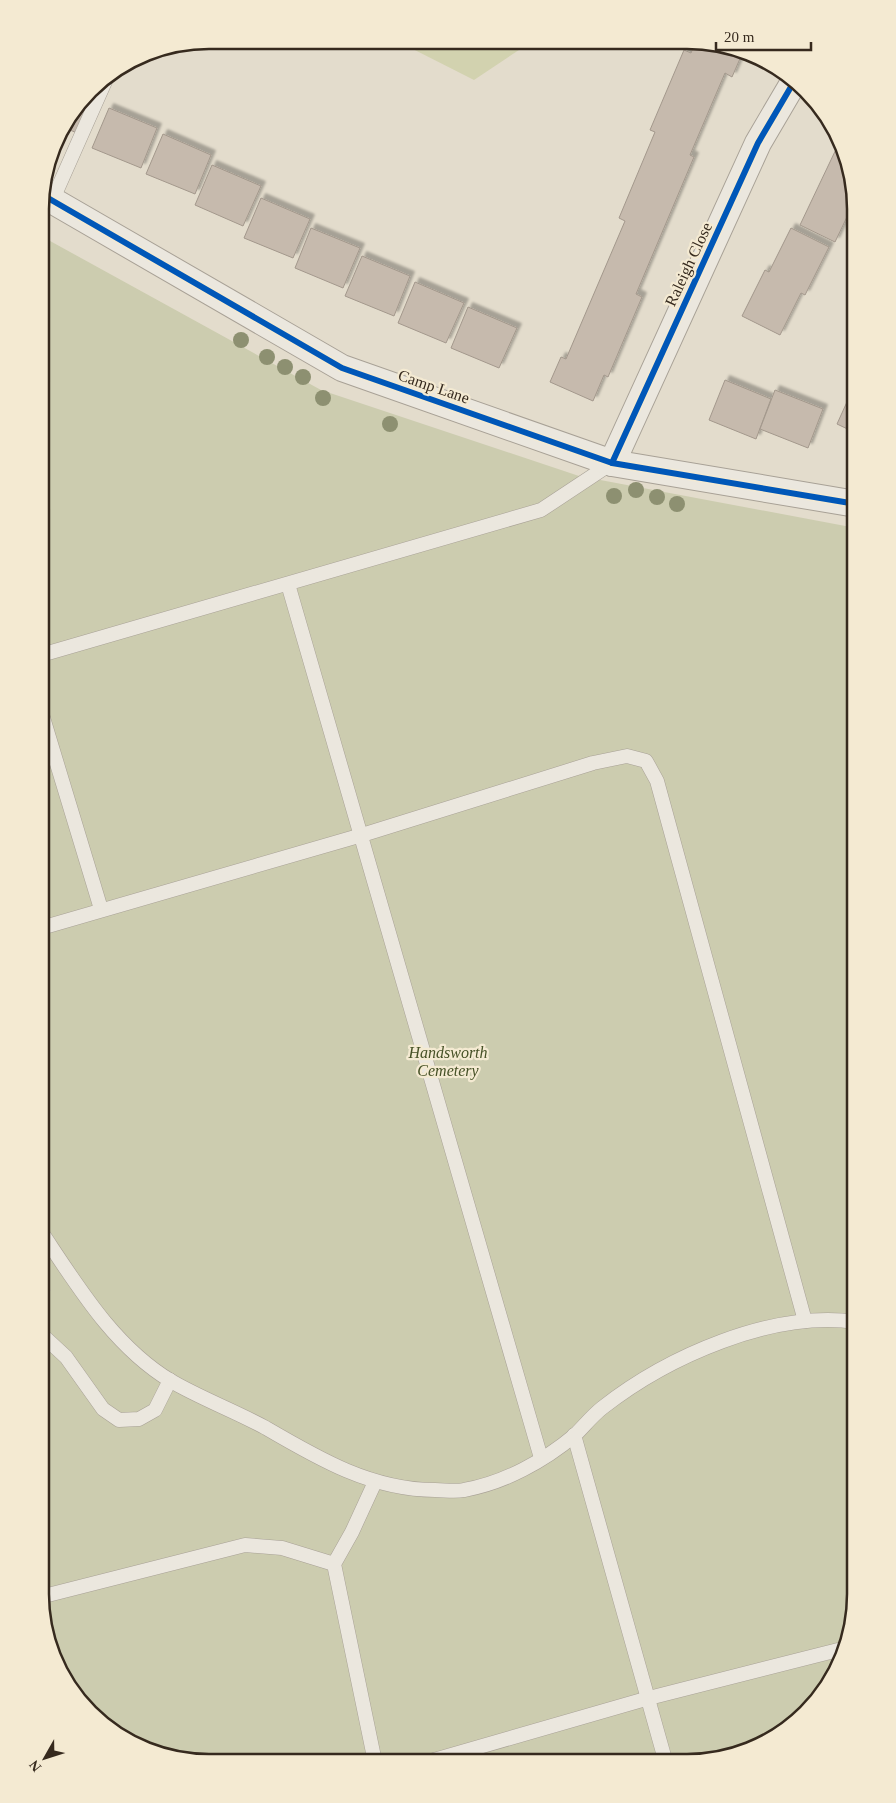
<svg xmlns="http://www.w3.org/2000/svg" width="896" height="1803" viewBox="0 0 896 1803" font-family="'Times New Roman',serif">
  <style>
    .green { fill: #d2d2af }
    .cemetery { fill: #ccccaf }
    .building { fill: #c6baad; stroke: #a3988c; filter: url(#shadow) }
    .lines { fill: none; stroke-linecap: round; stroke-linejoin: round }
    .lane-casing { stroke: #a8a196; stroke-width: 15 }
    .street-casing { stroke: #a8a196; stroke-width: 28 }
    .path { stroke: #c3bdb5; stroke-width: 3; stroke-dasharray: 4 2.5; stroke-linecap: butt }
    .lane { stroke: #ebe7de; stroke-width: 14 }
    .street { stroke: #ebe7de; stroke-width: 26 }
    .cycleway-casing { stroke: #f4ead2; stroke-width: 9 }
    .cycleway { stroke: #0057b8; stroke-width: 6 }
    .tree { fill: #8d9071 }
    .labels { text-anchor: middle; stroke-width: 4.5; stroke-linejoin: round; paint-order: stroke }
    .street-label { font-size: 16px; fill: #362a1e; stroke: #f4ead2 }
    .park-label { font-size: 16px; font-style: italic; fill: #465126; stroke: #f4ead2 }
    .rim { fill: none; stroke: #362a1e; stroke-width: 2.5 }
  </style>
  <defs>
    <filter id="shadow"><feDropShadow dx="4.5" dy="-4.5" stdDeviation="1" flood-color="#0004"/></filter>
  </defs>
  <rect width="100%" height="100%" fill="#e3dccc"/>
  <!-- green -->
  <path class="green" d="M397,41l134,1 -57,38z"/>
  <!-- cemetery -->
  <path class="cemetery" d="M41,236l280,154 258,86 277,52v1078l-13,53 -22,38 -40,37 -40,20 -53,9 -502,-1 -52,-16 -36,-25 -49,-73 -9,-53z"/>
  <!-- building -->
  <g class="building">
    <path d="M695,43h25l22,11 -10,23 -7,-4 -35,82 4,2 -58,137 6,3 -34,80 -4,-2 -11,26 -43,-19 11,-25 5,2 59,-138 -6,-3 36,-86 -5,-2 34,-80 7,3z"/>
    <path d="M90,91l4,2 -17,40 -14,-6z"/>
    <path d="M109,108l48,20 -16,40 -49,-20z"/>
    <path d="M163,134l48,21 -16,39 -49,-20z"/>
    <path d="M839,143l8,12 8,45 -20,42 -35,-17z"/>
    <path d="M212,165l49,21 -18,40 -48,-21z"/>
    <path d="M261,198l49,21 -17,39 -49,-20z"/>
    <path d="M311,228l49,20 -17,40 -48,-20z"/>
    <path d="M791,228l38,19 -24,48 -4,-2 -21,42 -38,-19 23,-46 4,2z"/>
    <path d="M362,256l48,20 -16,40 -49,-20z"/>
    <path d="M415,282l49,21 -18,40 -48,-20z"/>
    <path d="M468,307l49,21 -18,40 -48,-20z"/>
    <path d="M725,380l46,19 -15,40 -47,-19z"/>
    <path d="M856,382v51l-19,-9z"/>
    <path d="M775,390l48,19 -15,39 -48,-19z"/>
  </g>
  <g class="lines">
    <!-- lane casing -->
    <g class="lane-casing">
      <g id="lane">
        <path d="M53,199l55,-124"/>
        <path d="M288,584l253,874"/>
        <path d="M41,655l500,-145 71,-47"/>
        <path d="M41,711l60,198"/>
        <path d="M41,928l321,-93 231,-72 34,-7 19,5 11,20 148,540"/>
        <path d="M40,1230c37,55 73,116 131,151 31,18 64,30 95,47 53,31 106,62 169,62 9,0 20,2 29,0 40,-7 80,-29 111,-55 9,-9 17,-19 27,-27 65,-51 170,-98 254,-86"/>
        <path d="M40,1333l26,24 37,52 16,11 20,-1 16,-9 15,-30"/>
        <path d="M574,1435l92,328"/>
        <path d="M375,1482l-23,50 -18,32 41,198"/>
        <path d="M40,1597l205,-52 37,3 52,16"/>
        <path d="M427,1762l222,-64 197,-50"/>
      </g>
    </g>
    <!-- street casing -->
    <g class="street-casing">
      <g id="street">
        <path d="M41,194l301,174 270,95 244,41"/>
        <path d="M612,463l146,-320 37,-63"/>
      </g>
    </g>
    <!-- path -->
    <path class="path" d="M40,1292l12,-3"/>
    <!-- lane -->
    <use href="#lane" class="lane"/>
    <!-- street -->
    <use href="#street" class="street"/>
    <!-- cycleway casing -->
    <g class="cycleway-casing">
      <g id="cycleway">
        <path d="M41,194l301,174 270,95 244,41"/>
        <path d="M612,463l146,-320 37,-63"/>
      </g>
    </g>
    <!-- cycleway -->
    <use href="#cycleway" class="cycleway"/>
  </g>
  <!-- trees -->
  <g class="tree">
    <circle cx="241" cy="340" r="8"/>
    <circle cx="267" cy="357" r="8"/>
    <circle cx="285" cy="367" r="8"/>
    <circle cx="303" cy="377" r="8"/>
    <circle cx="323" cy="398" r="8"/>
    <circle cx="390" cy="424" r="8"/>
    <circle cx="636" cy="490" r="8"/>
    <circle cx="614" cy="496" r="8"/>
    <circle cx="657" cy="497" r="8"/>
    <circle cx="677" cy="504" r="8"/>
  </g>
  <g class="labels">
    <!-- street labels -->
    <g class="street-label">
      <text transform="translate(688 264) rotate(-65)" y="6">Raleigh Close</text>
      <text transform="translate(434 386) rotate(19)" y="6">Camp Lane</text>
    </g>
    <!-- park labels -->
    <g class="park-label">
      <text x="448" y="1058">Handsworth<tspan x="448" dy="18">Cemetery</tspan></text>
    </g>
  </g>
  <!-- crop -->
  <path d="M0 0H896V1803H0ZM209 49H687A160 160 0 0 1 847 209V1594A160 160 0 0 1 687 1754H209A160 160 0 0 1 49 1594V209A160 160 0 0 1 209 49Z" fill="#f4ead2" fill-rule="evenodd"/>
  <path class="rim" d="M209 49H687A160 160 0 0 1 847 209V1594A160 160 0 0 1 687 1754H209A160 160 0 0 1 49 1594V209A160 160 0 0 1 209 49Z"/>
  <!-- north arrow -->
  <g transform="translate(45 1758) rotate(231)" stroke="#f4ead2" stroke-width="4" paint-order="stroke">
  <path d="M0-4L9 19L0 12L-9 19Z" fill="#362a1e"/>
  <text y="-8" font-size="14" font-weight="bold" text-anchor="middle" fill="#362a1e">N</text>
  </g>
  <!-- scale -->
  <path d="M716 42v8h95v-8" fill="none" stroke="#362a1e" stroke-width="2.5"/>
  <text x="724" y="42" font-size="15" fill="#362a1e" stroke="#f4ead2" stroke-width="4" paint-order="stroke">20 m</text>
</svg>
